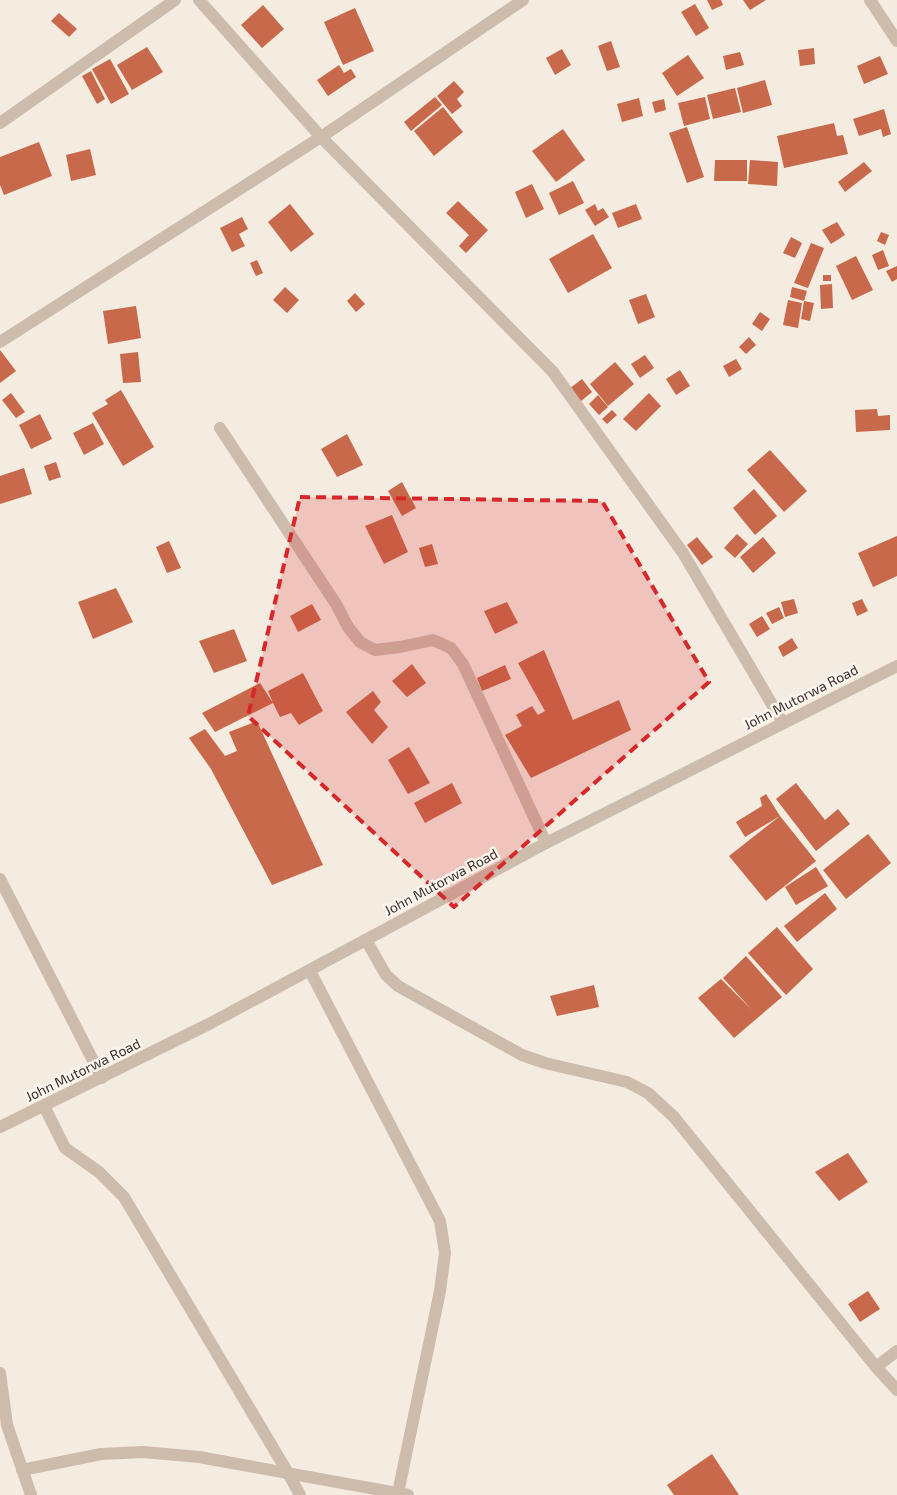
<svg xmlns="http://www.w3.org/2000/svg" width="897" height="1495" viewBox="0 0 897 1495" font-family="'Exo 2',sans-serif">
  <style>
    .building { fill: #c8694b }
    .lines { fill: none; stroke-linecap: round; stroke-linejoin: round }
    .service { stroke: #cdbbac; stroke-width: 12 }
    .minor { stroke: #cdbbac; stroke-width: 12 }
    .tertiary { stroke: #cdbbac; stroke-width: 12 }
    .marked { fill: #d62828; fill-opacity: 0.2; stroke: #d62828; stroke-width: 4; stroke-dasharray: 10 6; stroke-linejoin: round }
    .labels { text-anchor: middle; stroke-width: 5; stroke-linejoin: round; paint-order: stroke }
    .street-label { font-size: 14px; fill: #3b302b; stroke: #fbf5ee }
  </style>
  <rect width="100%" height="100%" fill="#f4ebe1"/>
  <!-- building -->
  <g class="building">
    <path d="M707,0h14l2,5 -11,5z"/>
    <path d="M743,0h23l-16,10z"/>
    <path d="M695,4l14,24 -13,8 -15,-24z"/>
    <path d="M263,5l21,24 -22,19 -21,-23z"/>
    <path d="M355,8l19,43 -31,14 -19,-43z"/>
    <path d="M59,13l18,16 -8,8 -18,-16z"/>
    <path d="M611,41l9,26 -13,4 -9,-25z"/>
    <path d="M147,47l16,25 -31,18 -15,-25z"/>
    <path d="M814,48l1,16 -15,2 -2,-16z"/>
    <path d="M562,49l9,16 -16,10 -9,-17z"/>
    <path d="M740,52l4,13 -18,5 -3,-14z"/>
    <path d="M688,55l16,23 -27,18 -15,-23z"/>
    <path d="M880,56l8,18 -24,10 -7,-18z"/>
    <path d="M110,59l19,35 -18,10 -19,-35z"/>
    <path d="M339,65l5,8 7,-4 5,8 -28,19 -11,-16z"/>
    <path d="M91,71l14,28 -8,5 -15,-28z"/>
    <path d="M765,80l7,25 -29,8 -6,-25z"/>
    <path d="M454,81l10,11 -7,7 5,7 -10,8 -15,-18z"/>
    <path d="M735,88l6,24 -28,7 -6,-24z"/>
    <path d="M435,97l7,8 -31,26 -7,-9z"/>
    <path d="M705,97l5,22 -26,7 -6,-23z"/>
    <path d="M639,98l4,18 -21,6 -5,-18z"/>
    <path d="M664,99l2,11 -11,3 -3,-11z"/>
    <path d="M443,107l20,25 -29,24 -20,-25z"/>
    <path d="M884,109l7,25 -8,3 -2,-8 -22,7 -6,-17z"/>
    <path d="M834,123l3,13 6,-1 5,19 -64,14 -7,-32z"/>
    <path d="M687,127l17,50 -17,6 -18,-50z"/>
    <path d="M563,129l22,31 -29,22 -24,-31z"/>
    <path d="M39,142l13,34 -48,19 -4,-10v-28z"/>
    <path d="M90,149l6,26 -25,6 -5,-26z"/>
    <path d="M715,160h32v21h-33z"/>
    <path d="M750,160l28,2 -1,24 -29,-2z"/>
    <path d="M864,162l8,9 -27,21 -7,-10z"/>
    <path d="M573,181l11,22 -25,12 -10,-22z"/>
    <path d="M532,184l12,25 -18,9 -11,-26z"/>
    <path d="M458,201l30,29 -22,23 -7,-7 10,-11 -23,-22z"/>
    <path d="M290,204l24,30 -23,18 -23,-30z"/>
    <path d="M595,204l3,7 5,-3 6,9 -14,9 -10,-16z"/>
    <path d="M636,204l6,15 -24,9 -6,-15z"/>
    <path d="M242,217l6,12 -9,5 6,12 -13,6 -12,-24z"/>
    <path d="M837,222l8,13 -14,9 -9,-14z"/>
    <path d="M881,232l8,3 -4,10 -8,-4z"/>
    <path d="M593,234l19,34 -44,25 -19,-34z"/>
    <path d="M791,237l11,6 -7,15 -12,-5z"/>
    <path d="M811,243l13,5 -16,40 -14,-5z"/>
    <path d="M883,250l6,16 -11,4 -6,-15z"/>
    <path d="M856,256l17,34 -21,10 -16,-34z"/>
    <path d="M257,260l6,13 -7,3 -6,-13z"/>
    <path d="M897,266v13l-5,3 -6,-11z"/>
    <rect x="823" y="275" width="8" height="6"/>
    <path d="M832,284l1,24 -12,1 -1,-24z"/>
    <path d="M285,287l14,13 -12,13 -14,-13z"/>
    <path d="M792,287l15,4 -3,10 -14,-4z"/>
    <path d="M355,293l10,11 -9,8 -9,-11z"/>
    <path d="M646,294l9,23 -17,7 -9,-24z"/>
    <path d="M788,300l14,3 -4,25 -15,-3z"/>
    <path d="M804,301l10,2 -4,18 -9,-2z"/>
    <path d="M136,306l5,32 -33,6 -5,-33z"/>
    <path d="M760,312l10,7 -8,12 -10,-7z"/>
    <path d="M749,337l7,8 -10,9 -7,-7z"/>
    <path d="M0,350l16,21 -16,12z"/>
    <path d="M138,352l3,30 -18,1 -3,-29z"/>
    <path d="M645,355l9,13 -14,10 -9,-14z"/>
    <path d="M736,359l6,10 -13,8 -6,-11z"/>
    <path d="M615,362l19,22 -26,22 -18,-22z"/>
    <path d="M680,370l10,16 -14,9 -10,-16z"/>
    <path d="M582,379l10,13 -12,10 -11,-13z"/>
    <path d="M121,390l33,57 -31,19 -31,-53 16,-9 -3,-4z"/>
    <path d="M11,393l14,19 -9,6 -14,-18z"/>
    <path d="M649,393l12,13 -25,25 -13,-12z"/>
    <path d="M598,395l10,12 -9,8 -10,-11z"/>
    <path d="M877,409l1,7 12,-1v15l-34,2 -1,-22z"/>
    <path d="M612,410l5,5 -10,9 -5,-5z"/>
    <path d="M40,414l12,25 -21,10 -12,-24z"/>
    <path d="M93,423l11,21 -20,11 -11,-22z"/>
    <path d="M347,434l16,31 -26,12 -16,-28z"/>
    <path d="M770,450l37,41 -23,21 -37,-42z"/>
    <path d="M56,462l5,15 -12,4 -5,-15z"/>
    <path d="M24,468l8,26 -32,10v-28z"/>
    <path d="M402,482l14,26 -14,8 -14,-25z"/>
    <path d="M754,489l23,27 -22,19 -22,-27z"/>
    <path d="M392,515l16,37 -24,12 -19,-38z"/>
    <path d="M737,534l11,10 -13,14 -11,-10z"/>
    <path d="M897,536v40l-24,11 -15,-34z"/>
    <path d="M697,537l16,20 -11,8 -15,-20z"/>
    <path d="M763,537l13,16 -23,20 -13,-16z"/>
    <path d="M169,541l12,27 -14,5 -11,-26z"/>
    <path d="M432,544l6,20 -13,3 -6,-19z"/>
    <path d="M116,588l17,34 -40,17 -15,-37z"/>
    <path d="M794,599l4,14 -13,4 -4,-15z"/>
    <path d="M862,599l6,12 -11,5 -5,-13z"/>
    <path d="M507,602l11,21 -23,11 -11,-23z"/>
    <path d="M312,604l9,16 -23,12 -8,-16z"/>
    <path d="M779,607l5,11 -12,6 -6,-11z"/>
    <path d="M762,616l8,13 -13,8 -8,-13z"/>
    <path d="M234,629l13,32 -33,12 -15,-32z"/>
    <path d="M792,638l6,10 -15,9 -5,-10z"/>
    <path d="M544,650l29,70 46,-20 12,30 -100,48 -26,-43 17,-9 -6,-11 16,-9 6,9 7,-4 -27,-48z"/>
    <path d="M412,664l14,19 -19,14 -15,-16z"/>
    <path d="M505,665l6,14 -29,12 -5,-13z"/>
    <path d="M303,673l20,38 -24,14 -8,-12 -11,4 -7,-14 -58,29 -13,-19 58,-30 13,20 -5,-12z"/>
    <path d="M373,691l8,11 -7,8 14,17 -16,17 -26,-32z"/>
    <path d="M257,721l66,144 -51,20 -61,-116 -22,-31 16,-9 20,27 12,-5 -8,-19z"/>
    <path d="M409,747l21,36 -22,11 -20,-34z"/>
    <path d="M452,783l10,20 -37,20 -11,-20z"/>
    <path d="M796,783l29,37 13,-11 12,15 -34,27 -40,-52z"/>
    <path d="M766,794l14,22 36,45 -50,40 -37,-45 51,-40 -35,21 -9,-15 26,-16 -2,-8z"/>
    <path d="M868,834l23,29 -45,36 -23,-29z"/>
    <path d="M816,867l12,19 -32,19 -11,-18z"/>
    <path d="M825,893l12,16 -40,33 -13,-16z"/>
    <path d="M777,927l36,42 -27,26 -38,-42z"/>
    <path d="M746,956l36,41 -48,41 -36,-40 23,-19 31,31 -29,-32z"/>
    <path d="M594,985l5,22 -42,9 -7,-20z"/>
    <path d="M848,1153l20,29 -29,19 -24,-29z"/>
    <path d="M868,1291l12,18 -20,13 -12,-18z"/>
    <path d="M712,1454l27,41h-65l-7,-10z"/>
  </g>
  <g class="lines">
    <!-- service -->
    <g class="service">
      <path d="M220,428l116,176 12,23 12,15 15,8 25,-3 33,-7 18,8 12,16 83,179"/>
      <path d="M876,1367l21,-16"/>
    </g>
    <!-- minor -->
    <g class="minor">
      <path d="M199,0l122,137 232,235 130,181 100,170"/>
      <path d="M870,0l27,41"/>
      <path d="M0,123l175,-123"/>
      <path d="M0,342l321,-205 202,-137"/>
      <path d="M0,879l102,199"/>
      <path d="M366,940l20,35 12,11 124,69 23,8 82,19 21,11 26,24 202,250 21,23"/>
      <path d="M310,971l130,250 5,32 -5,38 -42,202"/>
      <path d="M44,1106l21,42 34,24 25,25 164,276 12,22"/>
      <path d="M0,1373l7,52 24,70"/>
      <path d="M22,1470l79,-16 42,-2 56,5 209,38"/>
    </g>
    <!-- tertiary -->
    <path class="tertiary" d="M0,1127l209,-103 337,-181 351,-177"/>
  </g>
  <!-- marked area -->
  <path class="marked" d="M300,497l302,4 107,181 -255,225 -206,-191z"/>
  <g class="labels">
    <!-- street labels -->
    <g class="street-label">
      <text transform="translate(801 697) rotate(-27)" y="5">John Mutorwa Road</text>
      <text transform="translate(441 882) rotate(-28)" y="5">John Mutorwa Road</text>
      <text transform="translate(83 1070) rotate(-26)" y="5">John Mutorwa Road</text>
    </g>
  </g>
</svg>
